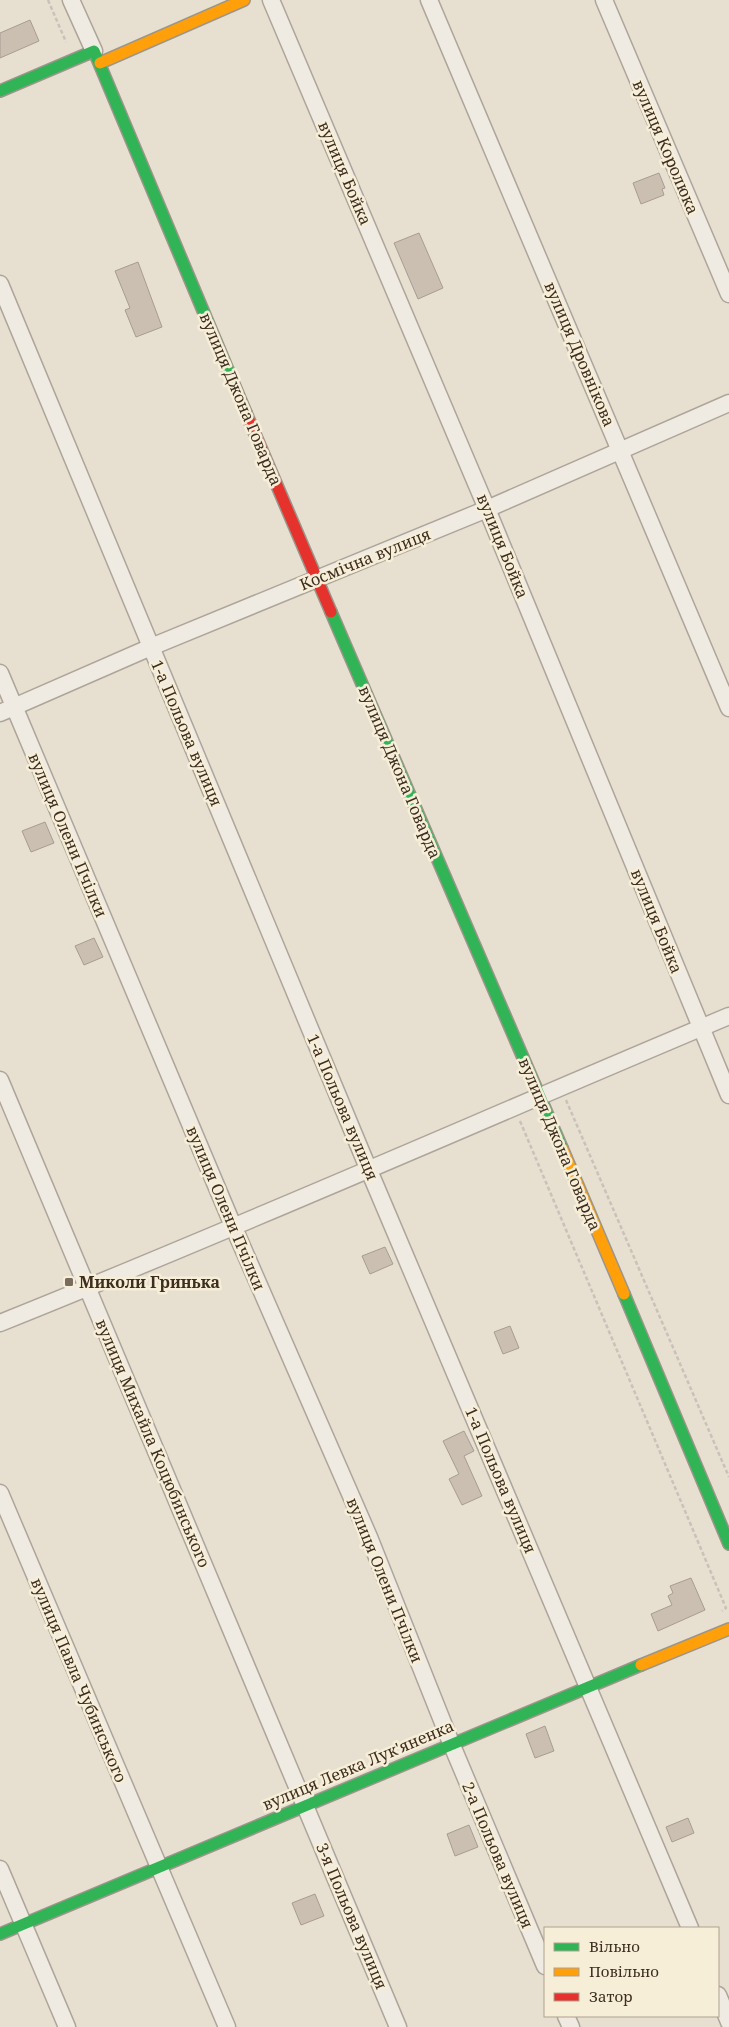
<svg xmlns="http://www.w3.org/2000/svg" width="729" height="2027" viewBox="0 0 729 2027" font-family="'Noto Serif',serif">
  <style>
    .building { fill: #cbbfb2; stroke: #a89c90 }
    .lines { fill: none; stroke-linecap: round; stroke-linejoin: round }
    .street-casing { stroke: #ada599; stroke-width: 19 }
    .fast-casing { stroke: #9c958a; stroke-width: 14 }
    .slow-casing { stroke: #9c958a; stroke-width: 14 }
    .jam-casing { stroke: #9c958a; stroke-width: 14 }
    .path { stroke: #c8c2b9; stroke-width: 2.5; stroke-dasharray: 4 2.5; stroke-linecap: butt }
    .street { stroke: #efebe3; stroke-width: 16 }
    .fast { stroke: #30b455; stroke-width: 11 }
    .slow { stroke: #ff9f0a; stroke-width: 11 }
    .jam { stroke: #e5322d; stroke-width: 11 }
    .poi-dot { fill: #786c5e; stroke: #f7eed8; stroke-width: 2 }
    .labels { text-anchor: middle; stroke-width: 5; stroke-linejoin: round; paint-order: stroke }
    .street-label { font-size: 16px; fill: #3d2e20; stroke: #f7eed8 }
    .poi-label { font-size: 16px; font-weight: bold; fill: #3d2e20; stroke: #f7eed8; text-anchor: start }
  </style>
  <rect width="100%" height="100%" fill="#e7e0d1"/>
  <!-- building -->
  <g class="building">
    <path d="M30,20l9,21 -39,17v-25z"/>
    <path d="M659,173l6,15 -3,1 2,6 -23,9 -8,-21z"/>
    <path d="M419,233l24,55 -25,11 -24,-56z"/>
    <path d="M138,262l24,65 -26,10 -11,-27 5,-2 -15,-37z"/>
    <path d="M45,822l9,21 -23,9 -9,-21z"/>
    <path d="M94,938l9,19 -19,8 -9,-19z"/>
    <path d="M385,1247l8,17 -23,10 -8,-18z"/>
    <path d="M510,1326l9,22 -16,6 -9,-22z"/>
    <path d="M464,1431l10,20 -10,5 18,40 -20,9 -13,-26 10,-5 -16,-33z"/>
    <path d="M691,1578l14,32 -47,21 -7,-17 21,-9 -4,-9 5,-3 -3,-7z"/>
    <path d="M545,1726l9,25 -19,7 -9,-24z"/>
    <path d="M688,1818l6,15 -22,9 -6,-15z"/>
    <path d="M469,1825l9,22 -23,9 -8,-22z"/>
    <path d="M315,1894l9,22 -23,9 -9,-22z"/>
  </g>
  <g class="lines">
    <!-- street casing -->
    <g class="street-casing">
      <g id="street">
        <path d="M71,0l23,51"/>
        <path d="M271,0l216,509 242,586"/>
        <path d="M429,0l300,708"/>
        <path d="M604,0l125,294"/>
        <path d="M0,284l368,884 322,760"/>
        <path d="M0,673l234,555 135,309 82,206 94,223"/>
        <path d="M0,713l151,-66 336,-138 242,-106"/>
        <path d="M0,1080l398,947"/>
        <path d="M0,1323c245,-98 486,-205 729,-307"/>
        <path d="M0,1493l227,534"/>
        <path d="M0,1869l67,158"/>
        <path d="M718,1995l11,27"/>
        <path d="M566,2016l5,11"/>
      </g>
    </g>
    <!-- fast casing -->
    <g class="fast-casing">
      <g id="fast">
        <path d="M0,91l94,-40 152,362"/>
        <path d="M331,612l231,536"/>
        <path d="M624,1294l105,250"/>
        <path d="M0,1934l641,-269"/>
      </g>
    </g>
    <!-- slow casing -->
    <g class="slow-casing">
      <g id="slow">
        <path d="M100,63l144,-63"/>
        <path d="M562,1148l62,146"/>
        <path d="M641,1665l88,-36"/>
      </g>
    </g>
    <!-- jam casing -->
    <g class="jam-casing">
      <path id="jam" d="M246,413l85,199"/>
    </g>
    <!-- path -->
    <g class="path">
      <path d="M48,0l18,42"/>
      <path d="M566,1100l163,377"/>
      <path d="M520,1121l206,487 -4,3"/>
    </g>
    <!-- street -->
    <use href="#street" class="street"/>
    <!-- fast -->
    <use href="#fast" class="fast"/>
    <!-- slow -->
    <use href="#slow" class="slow"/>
    <!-- jam -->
    <use href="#jam" class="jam"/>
  </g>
  <!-- markers -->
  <rect class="poi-dot" x="64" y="1277" width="10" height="10" rx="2.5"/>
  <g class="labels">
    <!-- street labels -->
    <g class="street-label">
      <text transform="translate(666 147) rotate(67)" y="6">вулиця Королюка</text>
      <text transform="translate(345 173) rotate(67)" y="6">вулиця Бойка</text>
      <text transform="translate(580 354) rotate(67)" y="6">вулиця Дровнікова</text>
      <text transform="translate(241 399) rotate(67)" y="6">вулиця Джона Говарда</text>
      <text transform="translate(503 546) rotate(68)" y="6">вулиця Бойка</text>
      <text transform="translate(365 559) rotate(-22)" y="6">Космічна вулиця</text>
      <text transform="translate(187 733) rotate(67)" y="6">1-а Польова вулиця</text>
      <text transform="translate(400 772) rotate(67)" y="6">вулиця Джона Говарда</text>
      <text transform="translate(68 835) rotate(67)" y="6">вулиця Олени Пчілки</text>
      <text transform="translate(657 921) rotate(68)" y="6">вулиця Бойка</text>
      <text transform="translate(343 1107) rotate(67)" y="6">1-а Польова вулиця</text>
      <text transform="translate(560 1144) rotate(67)" y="6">вулиця Джона Говарда</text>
      <text transform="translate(226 1208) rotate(67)" y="6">вулиця Олени Пчілки</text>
      <text transform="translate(153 1443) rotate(67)" y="6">вулиця Михайла Коцюбинського</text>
      <text transform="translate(501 1480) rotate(67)" y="6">1-а Польова вулиця</text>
      <text transform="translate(385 1580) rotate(68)" y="6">вулиця Олени Пчілки</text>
      <text transform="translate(79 1680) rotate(67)" y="6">вулиця Павла Чубинського</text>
      <text transform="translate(358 1765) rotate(-23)" y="6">вулиця Левка Лук'яненка</text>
      <text transform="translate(498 1855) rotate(67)" y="6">2-а Польова вулиця</text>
      <text transform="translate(352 1916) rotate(67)" y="6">3-я Польова вулиця</text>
    </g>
    <!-- poi labels -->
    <g class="poi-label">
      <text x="79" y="1288">Миколи Гринька</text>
    </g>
  </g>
  <!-- legend -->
  <rect x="544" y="1927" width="175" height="90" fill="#f7eed8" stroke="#ada18e"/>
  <rect x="554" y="1943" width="25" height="8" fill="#30b455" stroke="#ada18e"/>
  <text x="589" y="1952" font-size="15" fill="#3d2e20">Вільно</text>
  <rect x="554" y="1968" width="25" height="8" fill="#ff9f0a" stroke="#ada18e"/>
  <text x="589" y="1977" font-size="15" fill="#3d2e20">Повільно</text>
  <rect x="554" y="1993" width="25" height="8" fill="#e5322d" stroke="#ada18e"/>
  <text x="589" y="2002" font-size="15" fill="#3d2e20">Затор</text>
</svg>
